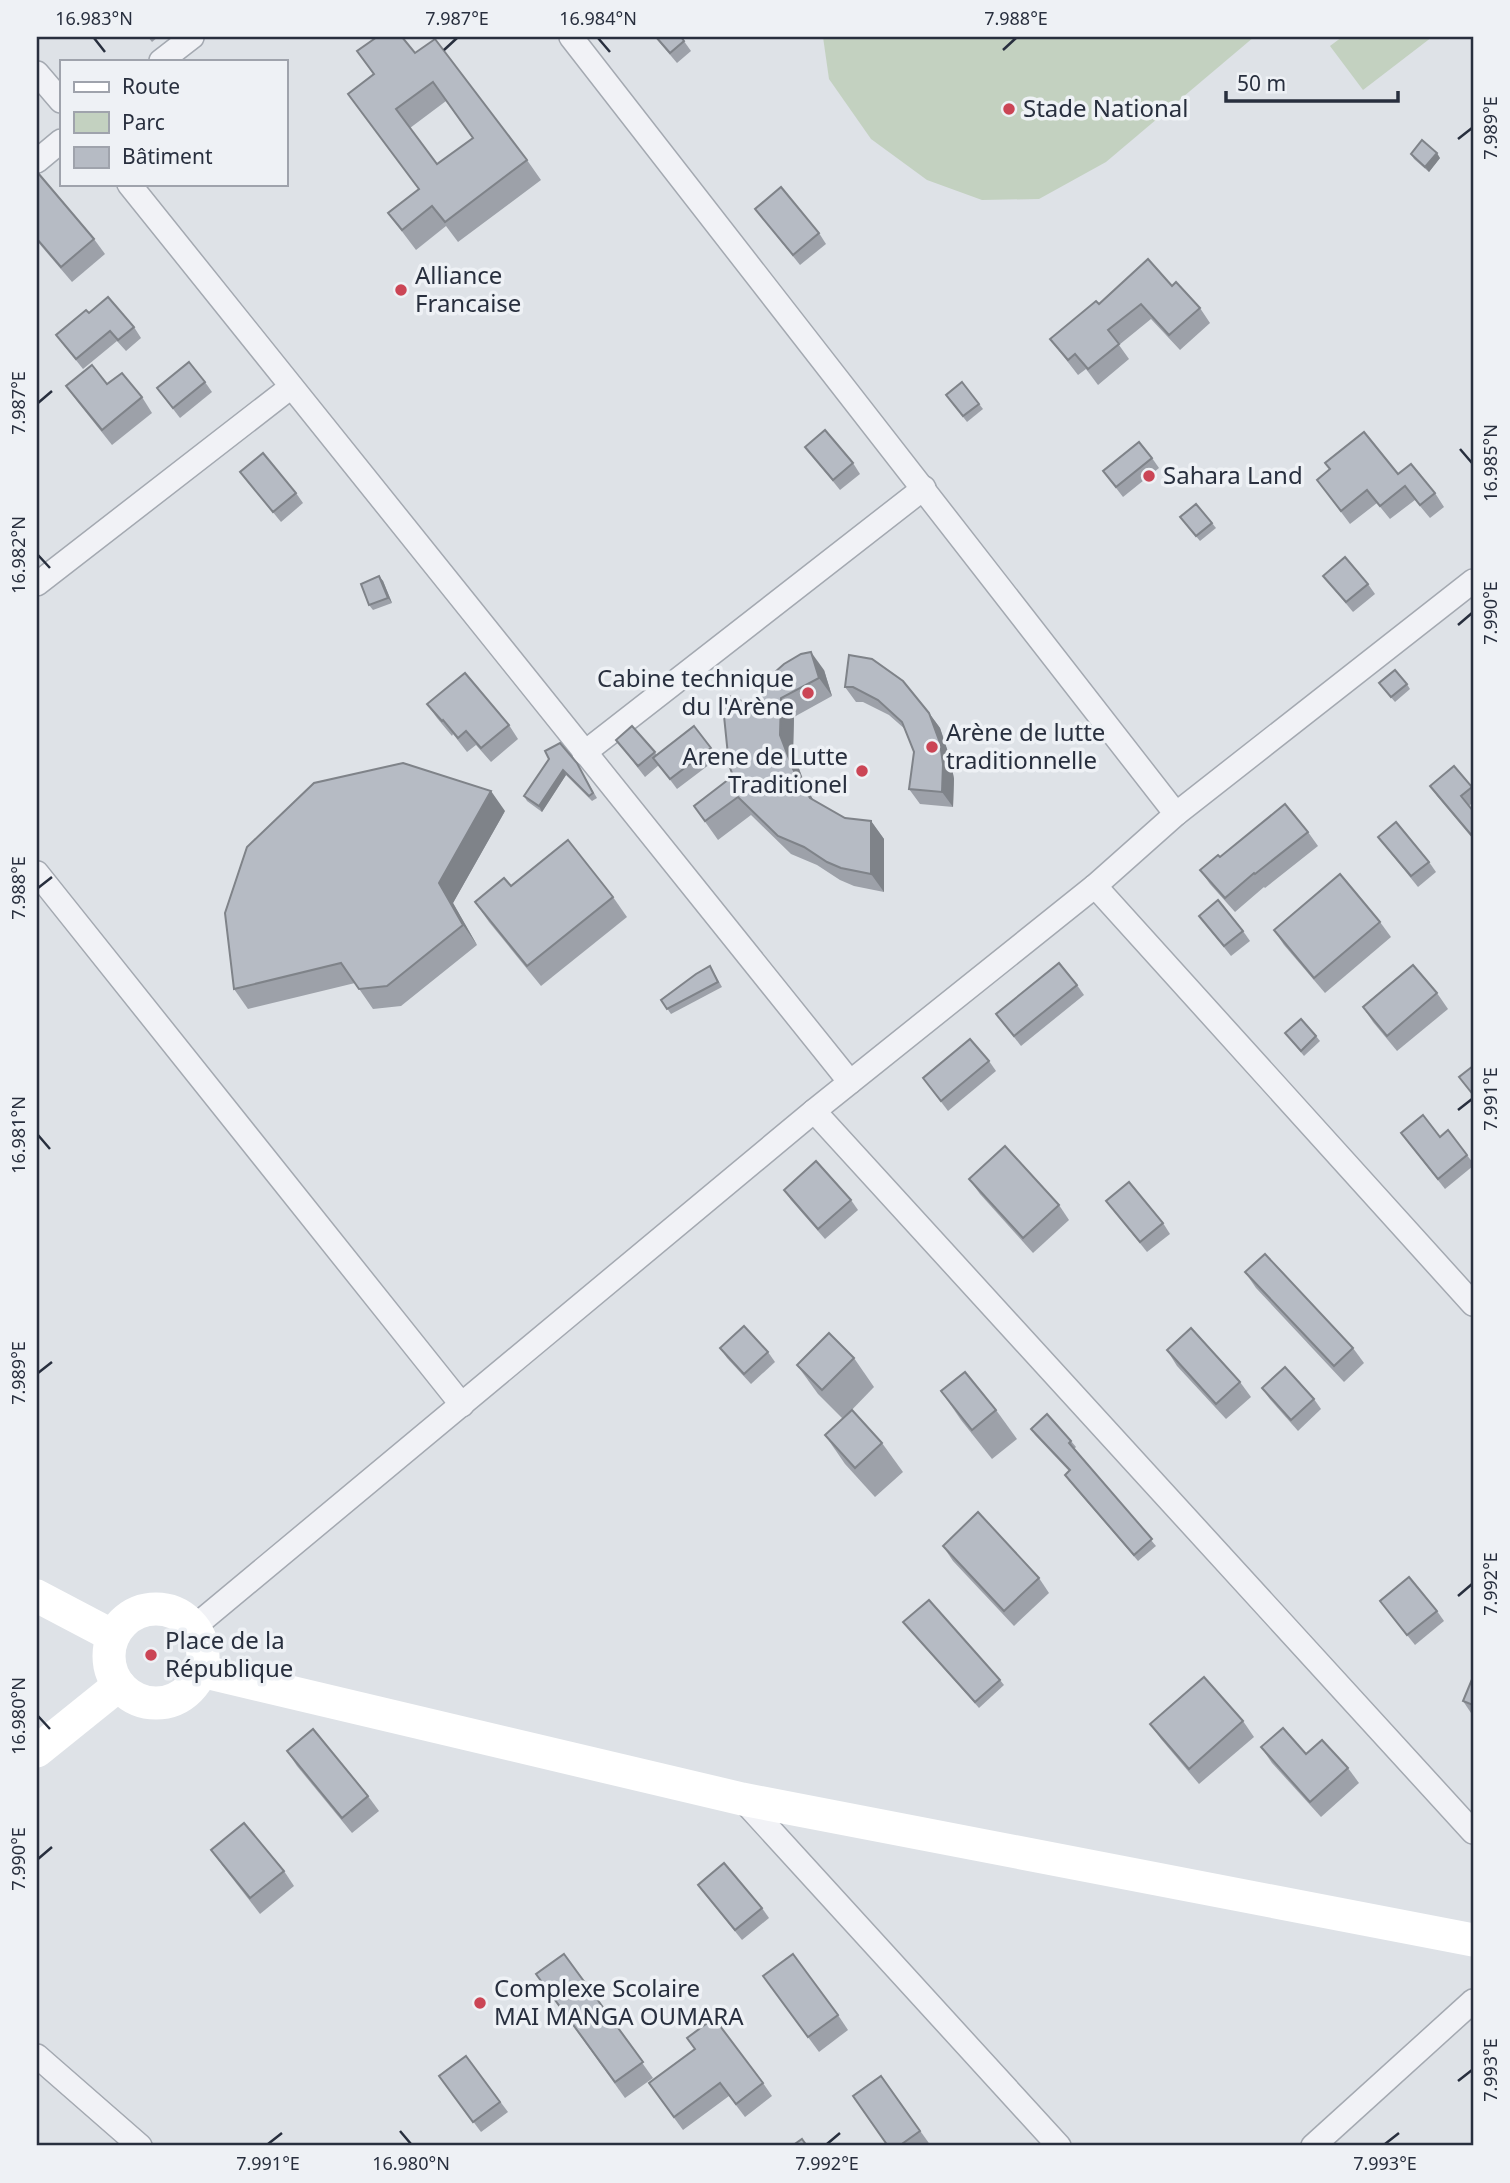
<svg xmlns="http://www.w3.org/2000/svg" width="1510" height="2183" viewBox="0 0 1510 2183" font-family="'Noto Sans',sans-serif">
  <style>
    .green { fill: #c3d1c0 }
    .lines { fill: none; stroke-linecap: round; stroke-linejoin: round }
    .minor-casing { stroke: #a4a9b1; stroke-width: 26 }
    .minor { stroke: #f1f2f6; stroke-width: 23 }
    .secondary { stroke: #fff; stroke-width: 33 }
    .wall { fill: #9da1a9; fill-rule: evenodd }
    .shaded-wall { fill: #7f8389 }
    .building { fill: #b6bbc4; stroke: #7f8389; stroke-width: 2; fill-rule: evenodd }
    .ticks { fill: none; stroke: #282f3e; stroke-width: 2.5 }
    .poi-dot { fill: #cb4555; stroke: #eef1f5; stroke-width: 2.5 }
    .labels { text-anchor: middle; stroke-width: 7; stroke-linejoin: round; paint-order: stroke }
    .poi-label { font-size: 24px; fill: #282f3e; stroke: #eef1f5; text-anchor: start }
    .neatline { fill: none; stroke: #282f3e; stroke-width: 2.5 }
    .ticks-label { font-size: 18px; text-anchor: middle; fill: #282f3e }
  </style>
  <rect width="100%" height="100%" fill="#dee2e7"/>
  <!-- green -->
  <g class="green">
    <path d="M823,37h431l-148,125 -67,37 -57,1 -55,-20 -56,-41 -42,-60z"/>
    <path d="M1342,37h90l-69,53 -33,-44z"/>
  </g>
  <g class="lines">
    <!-- minor casing -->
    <g class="minor-casing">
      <g id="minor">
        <path d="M571,37l605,777"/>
        <path d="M161,61l31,-24"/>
        <path d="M37,73l24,28"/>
        <path d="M37,161l24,-20"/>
        <path d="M129,184l721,898"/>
        <path d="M37,584l254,-197"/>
        <path d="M584,753l340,-265"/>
        <path d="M37,873l425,532"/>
        <path d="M1095,886l378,418"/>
        <path d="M814,1111l659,721"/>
        <path d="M194,1627l620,-516 281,-225 81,-72 297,-233"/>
        <path d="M742,1799l317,347"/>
        <path d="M37,2056l103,90"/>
        <path d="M1313,2146l160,-145"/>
      </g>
    </g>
    <!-- minor -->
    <use href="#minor" class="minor"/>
    <!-- secondary -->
    <g class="secondary">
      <path d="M37,1596l76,40"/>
      <circle cx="156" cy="1656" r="47"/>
      <path d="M201,1671l541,128 731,141"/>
      <path d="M37,1751l82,-66"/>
    </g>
  </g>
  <!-- wall -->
  <g class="wall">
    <path d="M148,37h10l-6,5z"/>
    <path d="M655,37h26l10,14 -14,12z"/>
    <path d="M357,51l58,2 112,107 14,20 -83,62 -12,-16 -30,24 -28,-37 31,-24 -71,-95 25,-20zM446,101l27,37 -36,26 -27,-36z"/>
    <path d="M1411,154l29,4 -11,14 -15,-13z"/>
    <path d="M37,174l57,65 11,15 -33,28 -35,-41z"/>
    <path d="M755,209l64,24 7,11 -26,21z"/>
    <path d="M1172,286l28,22 10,15 -30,27 -29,-31 -32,26 10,14 -31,26 -12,-16 -8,6 -28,-36 49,-35z"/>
    <path d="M89,313l45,14 7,11 -15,13 -9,-10 -34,28 -27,-34z"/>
    <path d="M205,382l7,10 -32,26 -23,-30z"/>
    <path d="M962,382l21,27 -16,13 -21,-27z"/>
    <path d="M107,384l35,13 10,16 -40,32 -35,-44 -11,-15z"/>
    <path d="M805,447l48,16 7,11 -20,16z"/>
    <path d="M1152,458l7,10 -36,29 -20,-26z"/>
    <path d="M240,472l56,21 7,10 -22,19z"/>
    <path d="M1398,474l37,19 9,14 -14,11 -15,-18 -25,19 -13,-16 -27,21 -33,-44z"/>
    <path d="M1184,522l28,1 4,5 -16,13z"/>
    <path d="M379,576l4,5 9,22 -19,7 -4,-5z"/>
    <path d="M1323,576l45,8 7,10 -22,18z"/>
    <path d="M849,655l80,58 11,15 10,30 4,21 -1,28 -33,-3 -11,-15 5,-37 -8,-22 -17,-15 -26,-13h-7l-11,-15z"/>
    <path d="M824,670l8,26 -38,21 -1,36 13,34 7,13 32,18 26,3 13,18v53l-30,-6 -14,-6 -23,-15 -26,-11 -40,-39 -33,25 -24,-34 39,-30 21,-70z"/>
    <path d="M1379,683l28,1 3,5 -15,13z"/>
    <path d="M427,704l82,21 9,14 -27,23 -15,-17 -9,7 -14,-18 -1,2 -15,-18z"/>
    <path d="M632,726l25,29 54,-7 7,10 -41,31 -18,-24 -14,12 -29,-37z"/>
    <path d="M549,759l31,10 17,29 -5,3 -26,-26 -24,37 -15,-11 -3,-5z"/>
    <path d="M1454,766l19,23v13l-4,4 4,5v28l-36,-43 -7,-10z"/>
    <path d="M505,811l-52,92 24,42 -76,61 -28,3 -18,-26 -107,26 -14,-20z"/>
    <path d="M1308,832l10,14 -53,42 -1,-1 -29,25 -25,-28 -10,-14 20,-13z"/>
    <path d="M1378,837l51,25 7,10 -18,15z"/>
    <path d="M511,886l102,11 14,20 -86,69 -52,-64 -14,-20z"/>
    <path d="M1199,916l44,15 7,10 -19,15z"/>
    <path d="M1380,922l11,15 -66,56 -41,-48 -10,-15z"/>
    <path d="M710,966l12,21 -51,27 -10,-14z"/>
    <path d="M1077,985l7,10 -63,51 -25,-32z"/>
    <path d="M1437,993l11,16 -51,42 -24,-29 -10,-15z"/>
    <path d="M1285,1033l31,3 4,5 -16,15z"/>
    <path d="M989,1061l7,10 -48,40 -25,-33z"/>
    <path d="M1401,1133l39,4 27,18 6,8v3l-28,23z"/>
    <path d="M969,1179l90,26 10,15 -36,33 -53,-59z"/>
    <path d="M784,1190l67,10 7,10 -33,29 -34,-39z"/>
    <path d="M1106,1201l57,22 7,11 -23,18z"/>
    <path d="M1245,1272l108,76 11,15 -20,19 -88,-94z"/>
    <path d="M720,1348l48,4 7,10 -24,22 -24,-26z"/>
    <path d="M1167,1350l73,32 11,15 -25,22 -49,-53z"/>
    <path d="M854,1358l20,29 -31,32 -25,-25 -21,-29z"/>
    <path d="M1262,1388l52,11 7,10 -23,22 -29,-33z"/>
    <path d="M941,1391l55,19 21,29 -25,20 -31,-39z"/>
    <path d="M1031,1429l40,12 5,6 -2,2 82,97 -18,15 -69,-80 -4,-6 4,-4 -34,-36z"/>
    <path d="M825,1435l57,8 21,29 -28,25 -30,-33z"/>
    <path d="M943,1546l96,32 10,15 -35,33 -61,-65z"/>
    <path d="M1380,1601l57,10 7,10 -29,24z"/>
    <path d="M903,1622l97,58 4,5 -25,23z"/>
    <path d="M1473,1677v39l-10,-15z"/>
    <path d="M1243,1721l11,16 -55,47 -38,-45 -11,-15z"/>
    <path d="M1261,1747l45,7 42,14 11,15 -38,34 -49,-54z"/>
    <path d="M287,1751l81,45 11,15 -27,22 -55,-67z"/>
    <path d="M211,1850l73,21 10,15 -34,28 -38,-49z"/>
    <path d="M698,1885l64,23 7,10 -27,22z"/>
    <path d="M564,1954l89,124 -28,20 -89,-124z"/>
    <path d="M774,1991l64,24 10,15 -29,22z"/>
    <path d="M694,2049l69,34 9,13 -27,21 -16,-21 -46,34 -25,-34z"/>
    <path d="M466,2056l42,56 -27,20 -42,-56z"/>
    <path d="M881,2076l50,70h-43z"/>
  </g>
  <!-- shaded-wall -->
  <g class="shaded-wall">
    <path d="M1437,153l3,5 -11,14 -4,-5z"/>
    <path d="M379,576l4,5 9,22 -4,-5z"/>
    <path d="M811,652l13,18 8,26 -13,-18z"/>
    <path d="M781,698l13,19 -1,36 13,34 17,30 -13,-19 -17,-29 -13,-34z"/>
    <path d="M929,713l11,15 10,30 4,21 -1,28 -11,-15z"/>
    <path d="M563,770l3,5 -24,37 -3,-6z"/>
    <path d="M491,791l14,20 -52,92 24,42 -14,-20 -24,-42z"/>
    <path d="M871,821l13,18v53l-13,-18z"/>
  </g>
  <!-- building -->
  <g class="building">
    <path d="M377,37h25l13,16 20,-14 92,121 -82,62 -13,-16 -30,24 -14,-17 31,-24 -71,-95 26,-20 -17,-23zM433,82l40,56 -36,26 -41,-55z"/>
    <path d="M656,37h25l3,4 -14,12z"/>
    <path d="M1422,140l15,13 -12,14 -14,-13z"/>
    <path d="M38,173l56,66 -33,28 -24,-28v-65z"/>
    <path d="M781,187l38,46 -26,22 -38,-46z"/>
    <path d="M1148,259l24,27 4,-4 24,26 -31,27 -28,-31 -33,26 11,14 -31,25 -13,-15 -7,6 -18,-21 46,-38 3,3z"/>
    <path d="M108,297l26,30 -16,13 -8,-9 -34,28 -20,-24 30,-25 3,3z"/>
    <path d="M189,362l16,20 -32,26 -16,-20z"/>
    <path d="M92,365l15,19 15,-11 20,24 -40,33 -36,-44z"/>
    <path d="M962,382l17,22 -16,12 -17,-21z"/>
    <path d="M825,430l28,33 -20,17 -28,-33z"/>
    <path d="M1364,432l34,42 13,-10 24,29 -15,12 -15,-19 -25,20 -13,-16 -26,21 -24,-31 13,-11 -5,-6z"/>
    <path d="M1139,442l13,16 -36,29 -13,-16z"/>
    <path d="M263,453l33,40 -23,19 -33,-40z"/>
    <path d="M1196,504l16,19 -16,13 -16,-19z"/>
    <path d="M1345,557l23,27 -22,18 -23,-26z"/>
    <path d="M379,576l9,22 -19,7 -8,-21z"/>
    <path d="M811,652l8,26 -38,20 -1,37 13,34 17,29 35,20 26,3v53l-30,-6 -14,-6 -23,-15 -26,-11 -40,-39 -33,24 -11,-15 39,-30 -4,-11 -6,-59 6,-10 25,10 13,-27 17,-15 17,-10z"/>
    <path d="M849,655l23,4 31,22 26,32 11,30 3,21 -1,28 -33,-3 5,-37 -12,-30 -24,-22 -25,-13h-8z"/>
    <path d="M1395,670l12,14 -16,13 -12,-14z"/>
    <path d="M465,673l44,52 -28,23 -15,-17 -8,7 -15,-18 -1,1 -15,-17z"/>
    <path d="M632,726l23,26 -17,14 -22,-26z"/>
    <path d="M694,726l17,22 -41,31 -17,-21z"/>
    <path d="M560,743l17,20 16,30 -4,3 -26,-26 -24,36 -15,-10 25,-37 -4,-8z"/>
    <path d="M403,763l88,28 -52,92 24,42 -76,61 -28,3 -18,-26 -107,26 -9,-76 22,-66 67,-64z"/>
    <path d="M1454,766l18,21 -11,9 12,15v26l-43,-51z"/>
    <path d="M1285,804l23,28 -53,42 -1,-1 -29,25 -25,-28 18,-15 2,2z"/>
    <path d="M1396,822l33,40 -18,14 -33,-39z"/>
    <path d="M568,840l45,57 -86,69 -52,-64 29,-24 7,8z"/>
    <path d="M1340,874l40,48 -66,56 -40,-48z"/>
    <path d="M1218,900l25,31 -19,15 -25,-30z"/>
    <path d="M1059,963l18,22 -63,51 -18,-22z"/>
    <path d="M1413,965l24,28 -50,43 -24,-29z"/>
    <path d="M710,966l8,16 -51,27 -6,-9 35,-26z"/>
    <path d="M1301,1019l15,17 -15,15 -16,-18z"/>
    <path d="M970,1039l19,22 -48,40 -18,-23z"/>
    <path d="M1473,1066v24l-2,2 -12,-15z"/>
    <path d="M1423,1115l17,22 8,-7 19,25 -29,24 -37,-46z"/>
    <path d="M1005,1146l54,59 -36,33 -54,-59z"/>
    <path d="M816,1161l35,39 -33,29 -34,-39z"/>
    <path d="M1129,1182l34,41 -23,19 -34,-41z"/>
    <path d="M1265,1254l88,94 -19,18 -89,-94z"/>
    <path d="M744,1326l24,26 -24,22 -24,-26z"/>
    <path d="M1191,1328l49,54 -24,22 -49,-54z"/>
    <path d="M829,1333l25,25 -32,32 -25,-25z"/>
    <path d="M1285,1367l29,32 -23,21 -29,-32z"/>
    <path d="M965,1372l31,38 -24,20 -31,-39z"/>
    <path d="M852,1410l30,33 -27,25 -30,-33z"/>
    <path d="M1047,1414l24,27 -2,2 83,96 -18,16 -69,-80 5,-5 -39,-41z"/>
    <path d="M978,1512l61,66 -35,33 -61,-65z"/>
    <path d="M1409,1577l28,34 -30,24 -27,-34z"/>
    <path d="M929,1600l71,80 -25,22 -72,-80z"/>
    <path d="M1204,1677l39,44 -54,48 -39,-45z"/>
    <path d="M1473,1677v28l-10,-4z"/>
    <path d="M1283,1728l23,26 16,-14 26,28 -38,34 -49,-55z"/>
    <path d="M313,1729l55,67 -26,22 -55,-67z"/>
    <path d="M244,1823l40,48 -34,27 -39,-48z"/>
    <path d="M724,1863l38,45 -27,22 -37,-45z"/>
    <path d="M564,1954l79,108 -28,20 -79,-108z"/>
    <path d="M793,1954l45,61 -30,22 -45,-61z"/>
    <path d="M714,2018l49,65 -27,21 -16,-21 -46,34 -25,-34 46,-34 -8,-11z"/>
    <path d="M466,2056l34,46 -27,20 -34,-46z"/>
    <path d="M881,2076l39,55 -21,15h-11l-35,-50z"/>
    <path d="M802,2139l5,7h-15z"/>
  </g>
  <!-- ticks -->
  <path class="ticks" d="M94,38l11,14M598,38l12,14M444,50l13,-12M1003,50l13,-12M1458,139l14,-11M38,403l14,-12M1460,449l12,14M38,555l12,13M1458,625l14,-12M38,888l14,-11M1458,1110l14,-11M38,1135l12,14M38,1373l14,-11M1458,1596l14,-12M38,1716l12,13M38,1859l14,-12M1458,2081l14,-11M400,2131l11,13M268,2144l14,-11M827,2144l13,-11M1385,2144l14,-11"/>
  <!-- markers -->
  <g class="poi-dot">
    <circle cx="1009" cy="109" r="7"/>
    <circle cx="401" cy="290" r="7"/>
    <circle cx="1149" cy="476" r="7"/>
    <circle cx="808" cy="693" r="7"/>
    <circle cx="932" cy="747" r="7"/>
    <circle cx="862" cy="771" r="7"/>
    <circle cx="151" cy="1655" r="7"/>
    <circle cx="480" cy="2003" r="7"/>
  </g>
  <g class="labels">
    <!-- poi labels -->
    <g class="poi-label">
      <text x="1023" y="117">Stade National</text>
      <text x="415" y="284">Alliance<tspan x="415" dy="28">Francaise</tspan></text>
      <text x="1163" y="484">Sahara Land</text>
      <text x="794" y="687" text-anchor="end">Cabine technique<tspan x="794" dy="28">du l'Arène</tspan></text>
      <text x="946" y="741">Arène de lutte<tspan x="946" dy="28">traditionnelle</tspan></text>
      <text x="848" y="765" text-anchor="end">Arene de Lutte<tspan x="848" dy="28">Traditionel</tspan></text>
      <text x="165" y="1649">Place de la<tspan x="165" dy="28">République</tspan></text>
      <text x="494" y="1997">Complexe Scolaire<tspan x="494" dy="28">MAI MANGA OUMARA</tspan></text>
    </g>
  </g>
  <!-- border -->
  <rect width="1510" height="2183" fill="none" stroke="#eef1f5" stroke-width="77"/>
  <!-- legend -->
  <rect x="60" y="60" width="228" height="126" fill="#eef1f5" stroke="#9fa3ac" stroke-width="2"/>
  <rect x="74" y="82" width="35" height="10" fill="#ffffff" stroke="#9fa3ac" stroke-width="2"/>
  <text x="122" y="94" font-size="21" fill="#282f3e">Route</text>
  <rect x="74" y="112" width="35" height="21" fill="#c3d1c0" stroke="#9fa3ac" stroke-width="2"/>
  <text x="122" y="130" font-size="21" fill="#282f3e">Parc</text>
  <rect x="74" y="147" width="35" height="21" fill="#b6bbc4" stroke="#9fa3ac" stroke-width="2"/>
  <text x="122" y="164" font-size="21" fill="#282f3e">Bâtiment</text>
  <!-- scale -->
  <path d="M1226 91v10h172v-10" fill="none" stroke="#282f3e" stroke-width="3.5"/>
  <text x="1237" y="91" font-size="21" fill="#282f3e" stroke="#eef1f5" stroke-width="5" paint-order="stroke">50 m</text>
  <rect x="38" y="38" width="1434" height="2106" class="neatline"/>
  <g class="ticks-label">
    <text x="94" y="25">16.983°N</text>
    <text x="457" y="25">7.987°E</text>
    <text x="598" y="25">16.984°N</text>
    <text x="1016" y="25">7.988°E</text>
    <text transform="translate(1491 128) rotate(-90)" y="6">7.989°E</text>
    <text transform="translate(19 403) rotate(-90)" y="6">7.987°E</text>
    <text transform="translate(1491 463) rotate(-90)" y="6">16.985°N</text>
    <text transform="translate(19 555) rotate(-90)" y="6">16.982°N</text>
    <text transform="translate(1491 613) rotate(-90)" y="6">7.990°E</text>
    <text transform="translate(19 888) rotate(-90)" y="6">7.988°E</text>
    <text transform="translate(1491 1099) rotate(-90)" y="6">7.991°E</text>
    <text transform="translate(19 1135) rotate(-90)" y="6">16.981°N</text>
    <text transform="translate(19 1373) rotate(-90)" y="6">7.989°E</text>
    <text transform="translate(1491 1584) rotate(-90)" y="6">7.992°E</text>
    <text transform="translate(19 1716) rotate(-90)" y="6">16.980°N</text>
    <text transform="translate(19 1859) rotate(-90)" y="6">7.990°E</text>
    <text transform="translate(1491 2070) rotate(-90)" y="6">7.993°E</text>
    <text x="268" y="2170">7.991°E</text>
    <text x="411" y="2170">16.980°N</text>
    <text x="827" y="2170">7.992°E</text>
    <text x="1385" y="2170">7.993°E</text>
  </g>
</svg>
